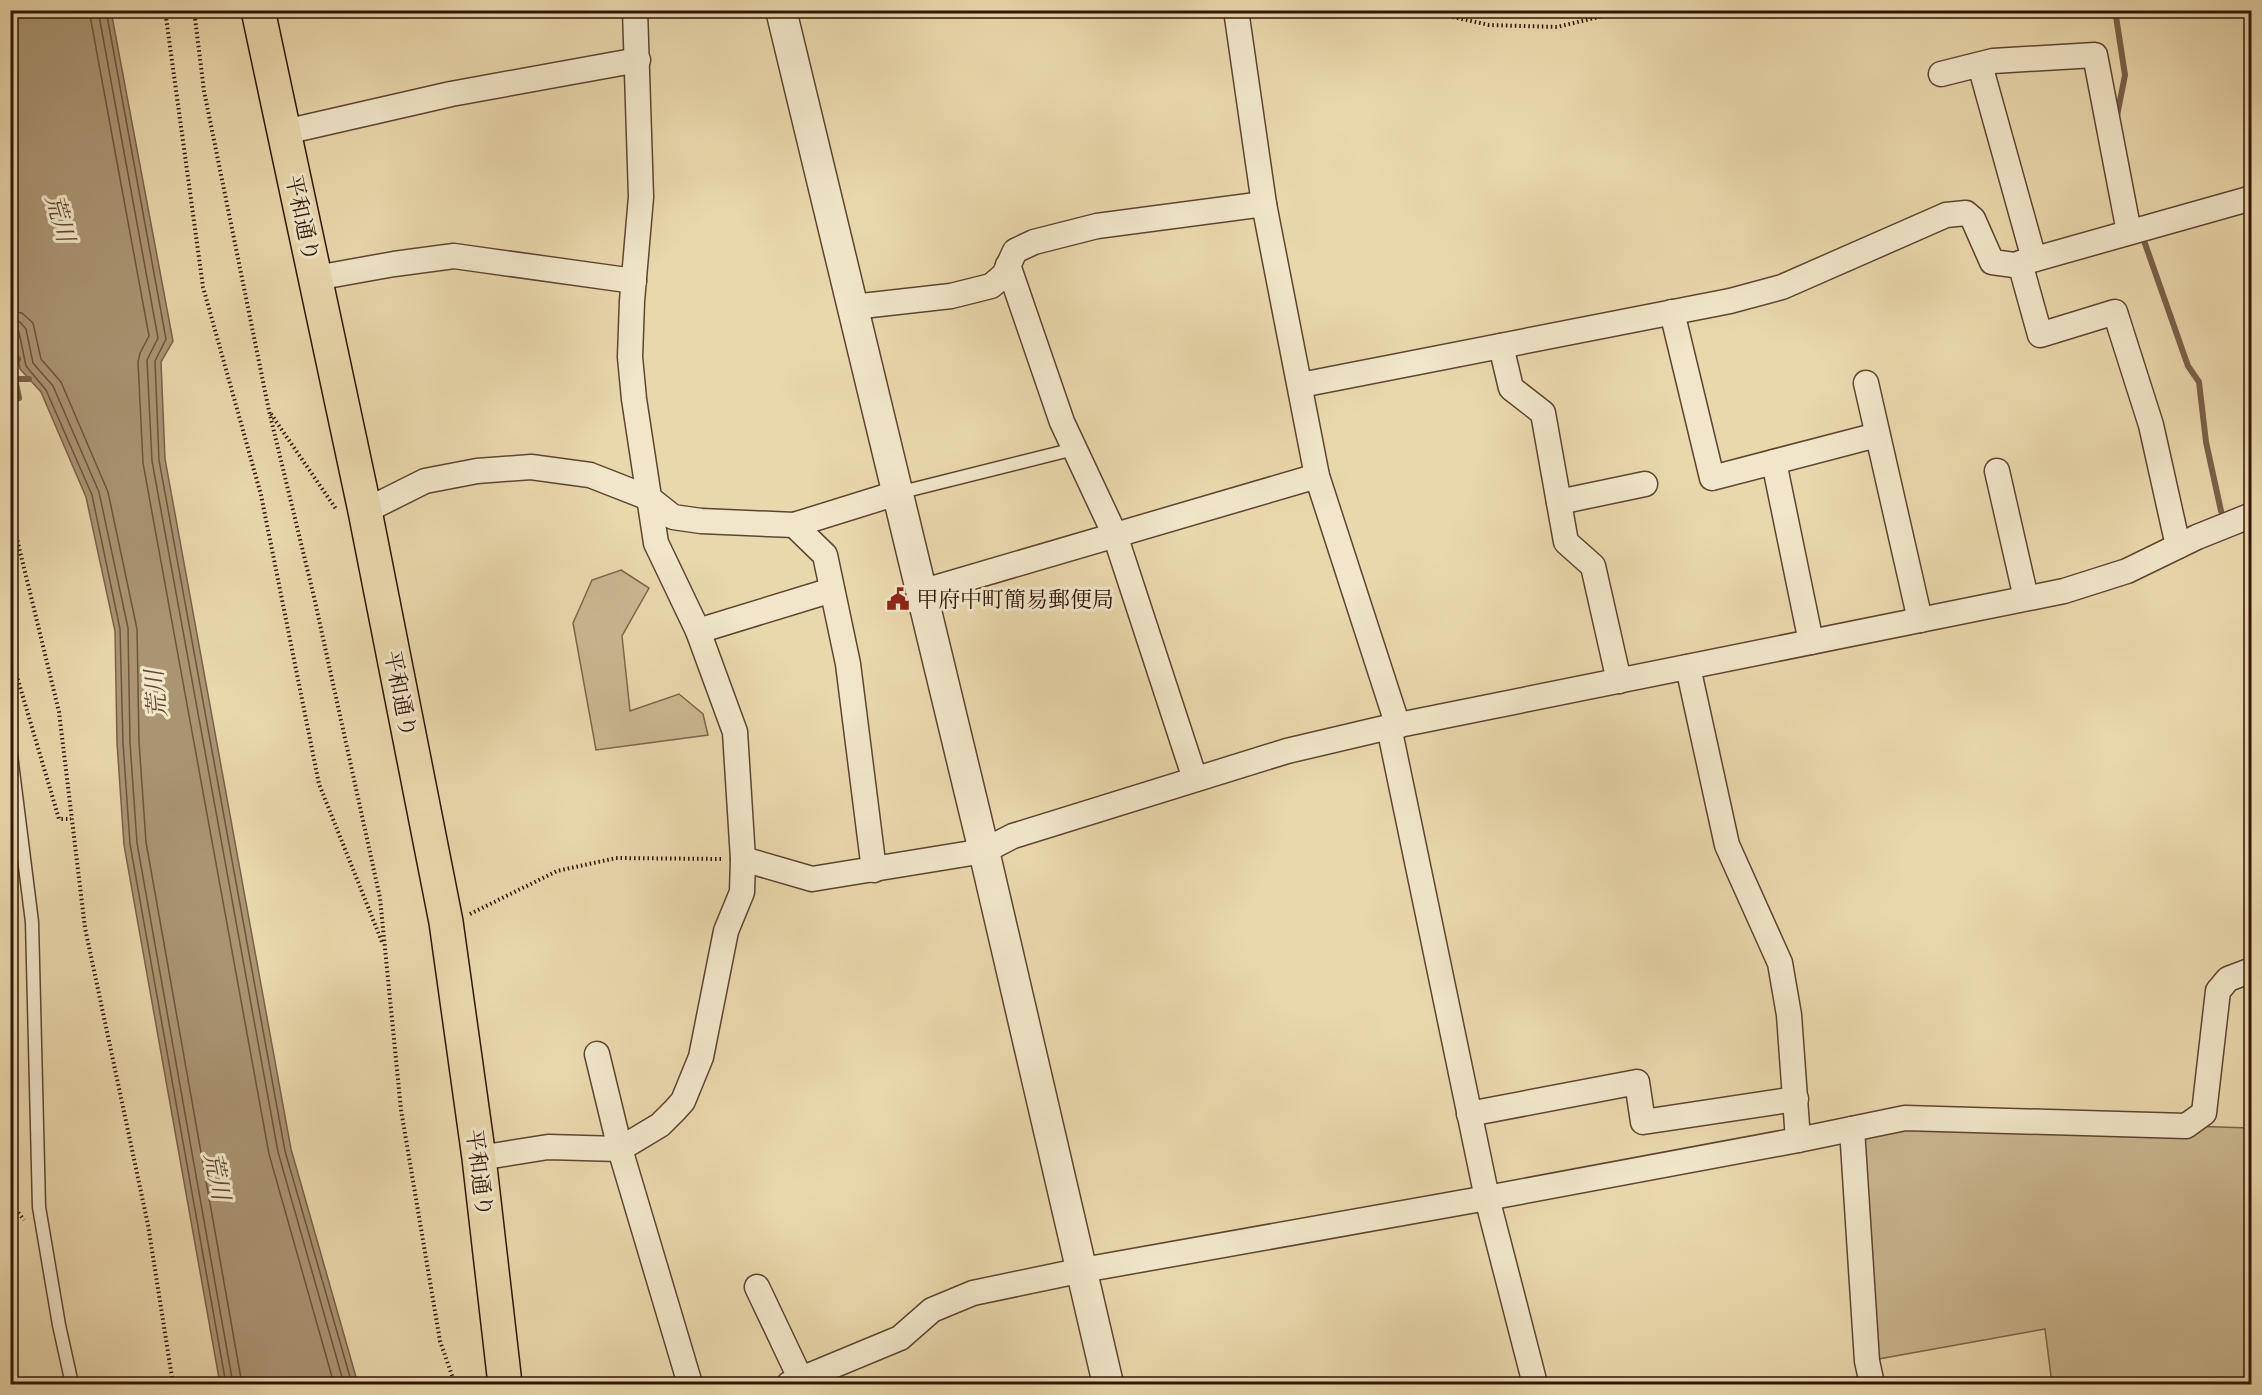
<svg xmlns="http://www.w3.org/2000/svg" width="2262" height="1395" viewBox="0 0 2262 1395" font-family="'IM FELL DW Pica','Noto Serif JP',serif">
  <style>
    .green { fill: #cab790; stroke: #7d664a; stroke-width: 1.5 }
    .water { fill: #aa9573; stroke: #796147; stroke-width: 1.5 }
    .lines { fill: none; stroke-linecap: round; stroke-linejoin: round }
    .shore { stroke: #6d543c; stroke-width: 1.5 }
    .stream { stroke: #796147; stroke-width: 6 }
    .service-casing { stroke: #5e452f; stroke-width: 15 }
    .minor-casing { stroke: #5e452f; stroke-width: 27 }
    .tertiary-casing { stroke: #5e452f; stroke-width: 33 }
    .trunk-casing { stroke: #301405; stroke-width: 36 }
    .path { stroke: #301405; stroke-width: 4; stroke-dasharray: 1.5 3; stroke-linecap: butt }
    .service { stroke: #f1e6c9; stroke-width: 12 }
    .minor { stroke: #f1e6c9; stroke-width: 24 }
    .tertiary { stroke: #f1e6c9; stroke-width: 30 }
    .trunk { stroke: #e9d8ac; stroke-width: 33 }
    .labels { text-anchor: middle; stroke-width: 6; stroke-linejoin: round; paint-order: stroke }
    .street-label { font-size: 22px; fill: #301405; stroke: #f1e6c9 }
    .poi-label { font-size: 22px; fill: #301405; stroke: #f1e6c9; text-anchor: start }
    .water-label { font-size: 24px; font-style: italic; fill: #614831; stroke: #f1e6c9 }
  </style>
  <rect width="100%" height="100%" fill="#e9d8ac"/>
  <filter id="stains"><feTurbulence type="fractalNoise" baseFrequency=".00333" numOctaves="4"/><feColorMatrix values="0 0 0 0 .2 0 0 0 0 .09 0 0 0 0 .02 0 0 0 .5 -.17"/></filter>
  <radialGradient id="worn" r=".72"><stop offset=".6" stop-color="#630" stop-opacity="0"/><stop offset="1" stop-color="#630" stop-opacity=".3"/></radialGradient>
  <!-- green -->
  <g class="green">
    <path d="M621,570l28,18 -27,48 8,75 49,-17 24,20 5,21 -112,15 -23,-127 19,-43z"/>
    <path d="M2123,1124l128,4v256h-199l-7,-55 -178,32 -15,-232z"/>
  </g>
  <!-- water -->
  <path class="water" d="M10,11h101l62,330 -12,21 4,97 126,690 67,235h-138l-96,-539 -7,-102 -2,-112 -29,-134 -45,-105 -21,-23 -9,-49z"/>
  <g class="lines">
    <!-- shore -->
    <g class="shore">
      <path d="M89,10l60,326 -9,17 -2,9 5,101 126,691 65,230"/>
      <path d="M98,10l60,328 -11,22 5,101 126,691 66,232"/>
      <path d="M106,10l60,329 -11,22 4,99 126,691 67,233"/>
      <path d="M10,311l12,2 11,10 8,36 20,23 47,110 29,137 2,113 7,100 96,542"/>
      <path d="M10,320l10,2 6,7 7,34 20,23 46,106 29,136 2,115 7,100 96,541"/>
      <path d="M10,328h5l4,4 7,34 20,24 46,105 28,134 3,114 7,101 96,540"/>
    </g>
    <!-- stream -->
    <g class="stream">
      <path d="M2115,10l10,65 -8,41"/>
      <path d="M2142,235l46,131 11,16 7,60 15,69"/>
      <path d="M10,360l8,-1"/>
      <path d="M10,393l1,5h8l-4,-19h14"/>
    </g>
    <!-- service casing -->
    <g class="service-casing">
      <g id="service">
        <path d="M898,493l176,-44"/>
        <path d="M10,747l22,175 7,285 20,118 13,59"/>
      </g>
    </g>
    <!-- minor casing -->
    <g class="minor-casing">
      <g id="minor">
        <path d="M1236,10l28,194 53,272 81,250"/>
        <path d="M1980,65l54,194"/>
        <path d="M1941,74l52,-13 102,-6 34,177"/>
        <path d="M285,132l166,-38 187,-34"/>
        <path d="M2020,263l20,72 75,-23 36,113 27,121"/>
        <path d="M1008,265l54,157 53,113 80,244"/>
        <path d="M316,278l78,-14 60,-8 180,25"/>
        <path d="M853,307l98,-11 40,-10 13,-11 11,-24 19,-9 63,-16 167,-22"/>
        <path d="M1672,312l40,166 165,-43"/>
        <path d="M1501,346l10,42 32,25 23,129 27,24 26,115"/>
        <path d="M1866,383l54,237"/>
        <path d="M1301,385l429,-84 52,-14 164,-72 20,-2 7,6 19,43 22,3 238,-67"/>
        <path d="M1774,462l37,180"/>
        <path d="M1997,471l29,127"/>
        <path d="M1559,502l86,-18"/>
        <path d="M365,511l60,-30 52,-10 54,-4 59,8 59,23 24,19 28,4 93,4 103,-32"/>
        <path d="M794,525l31,30 23,109 26,206"/>
        <path d="M921,592l396,-116"/>
        <path d="M698,631l134,-41"/>
        <path d="M1688,667l39,178 53,118 9,52 9,125"/>
        <path d="M1389,727l98,471 48,186"/>
        <path d="M743,859l69,20 172,-28 29,-15 274,-85 102,-24 675,-136 63,-20 70,-34 55,-22"/>
        <path d="M597,1054l23,95 70,235"/>
        <path d="M1469,1114l168,-32 6,40 153,-23"/>
        <path d="M1852,1129l15,232 5,23"/>
        <path d="M479,1158l69,-11 72,2 40,-24 15,-15 8,-9 18,-44 25,-126 16,-39 1,-33 -8,-127 -37,-101 -42,-88 -22,-144 -4,-42 2,-56 9,-104 -6,-187"/>
        <path d="M757,1287l46,97"/>
        <path d="M789,1384l111,-46 32,-28 41,-17 110,-23 404,-72 311,-58 107,-22 281,8 18,-13 14,-122 10,-12 24,-9"/>
      </g>
    </g>
    <!-- tertiary casing -->
    <g class="tertiary-casing">
      <path id="tertiary" d="M781,10l203,841 124,533"/>
    </g>
    <!-- trunk casing -->
    <g class="trunk-casing">
      <path id="trunk" d="M258,10l107,501 81,411 33,236 26,226"/>
    </g>
    <!-- path -->
    <g class="path">
      <path d="M165,10l38,277 58,208 58,289 63,158"/>
      <path d="M194,10l10,81 65,320 45,186 66,301 21,212 39,231 15,43"/>
      <path d="M1422,10l67,15 68,2 71,-17"/>
      <path d="M271,414l65,95"/>
      <path d="M10,510l49,202 26,216 63,297 25,159"/>
      <path d="M10,653l49,166h12"/>
      <path d="M470,914l87,-43 59,-13 108,1"/>
      <path d="M10,1202l14,18"/>
    </g>
    <!-- service -->
    <use href="#service" class="service"/>
    <!-- minor -->
    <use href="#minor" class="minor"/>
    <!-- tertiary -->
    <use href="#tertiary" class="tertiary"/>
    <!-- trunk -->
    <use href="#trunk" class="trunk"/>
  </g>
  <!-- icons -->
  <defs>
    <g id="civic-bare" transform="scale(1.8)"><path d="M-.6-6.5H3V-4.5H.6V-3L4-1V1h2V6H-6V1h2V-1L-.6-3ZM-1.2 2.5V6h2.4V2.5Z" fill="#8f2418" stroke="#f1e6c9" stroke-width="2.5" paint-order="stroke"/></g>
  </defs>
  <g fill-rule="evenodd">
    <use href="#civic-bare" x="898" y="599"/>
  </g>
  <g class="labels">
    <!-- street labels -->
    <g class="street-label">
      <text transform="translate(303 218) rotate(78)" y="8">平和通り</text>
      <text transform="translate(401 694) rotate(79)" y="8">平和通り</text>
      <text transform="translate(480 1173) rotate(83)" y="8">平和通り</text>
    </g>
    <!-- poi labels -->
    <g class="poi-label">
      <text x="916" y="607">甲府中町簡易郵便局</text>
    </g>
    <!-- water labels -->
    <g class="water-label">
      <text transform="translate(60 218) rotate(74)" y="8">荒川</text>
      <text transform="translate(156 694) rotate(-95)" y="8">荒川</text>
      <text transform="translate(217 1176) rotate(79)" y="8">荒川</text>
    </g>
  </g>
  <!-- margin -->
  <rect width="2262" height="1395" fill="none" stroke="#e9d8ac" stroke-width="36"/>
  <rect x="12" y="12" width="2238" height="1371" fill="none" stroke="#301405" stroke-width="3"/>
  <rect x="18" y="18" width="2226" height="1359" fill="none" stroke="#301405" stroke-width="1.5"/>
  <rect width="100%" height="100%" filter="url(#stains)"/>
  <rect width="100%" height="100%" fill="url(#worn)"/>
</svg>
